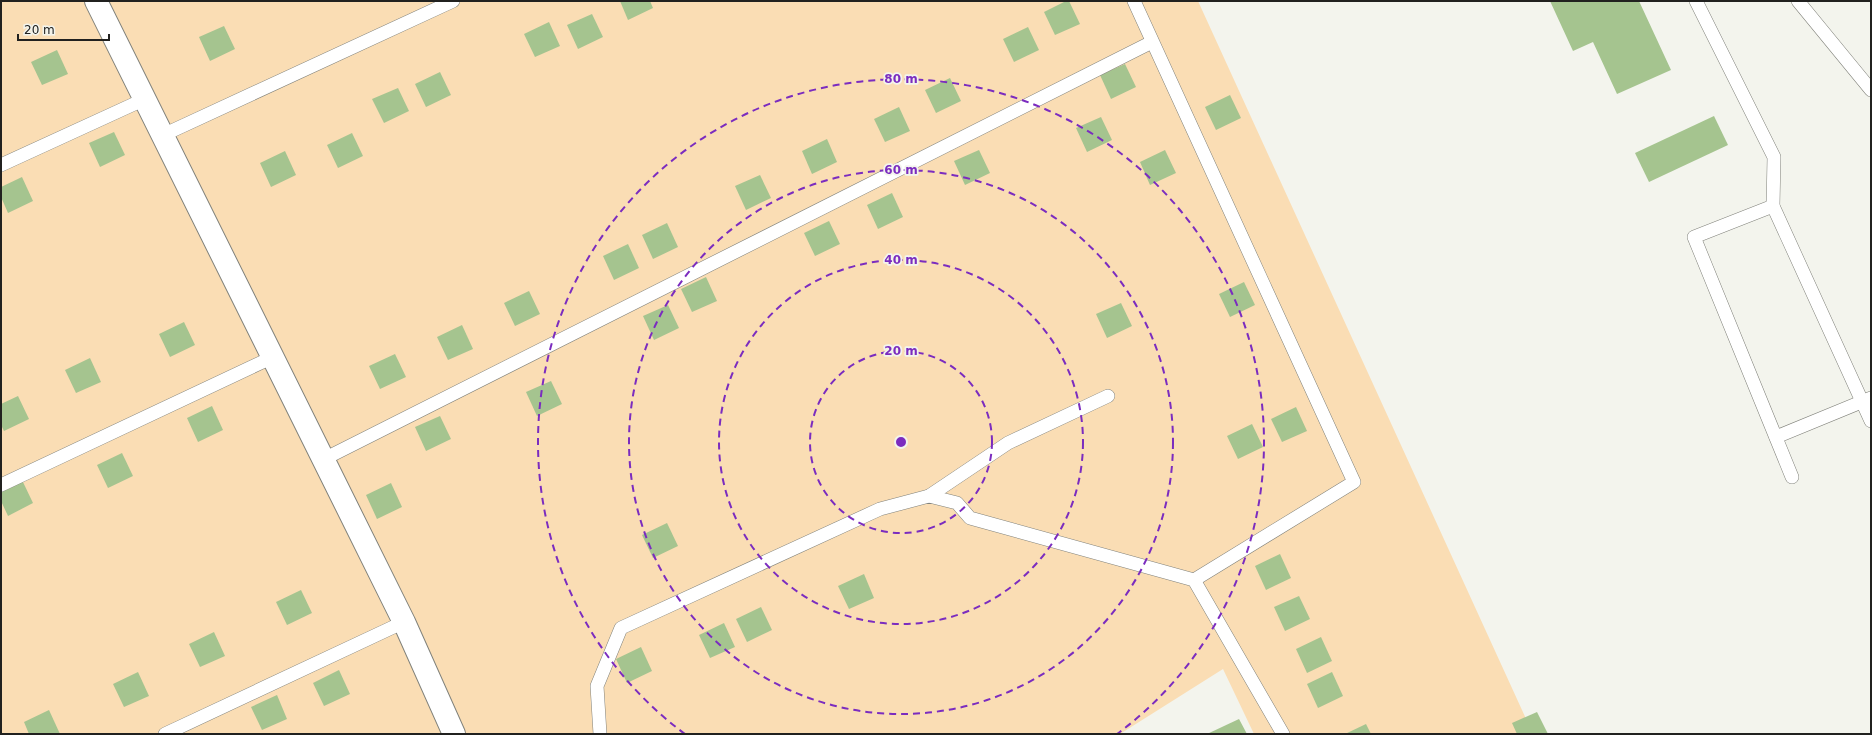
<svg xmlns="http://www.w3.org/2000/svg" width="1872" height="735" viewBox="0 0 1872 735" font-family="'DejaVu Sans',sans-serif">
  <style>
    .green { fill: #faddb4 }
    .building { fill: #a5c48f }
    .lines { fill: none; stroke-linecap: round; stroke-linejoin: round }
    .service-casing { stroke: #81827b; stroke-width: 14 }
    .minor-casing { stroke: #81827b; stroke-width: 24 }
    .service { stroke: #fff; stroke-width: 13 }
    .minor { stroke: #fff; stroke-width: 22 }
    .ring { fill: none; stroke: #7b2cbf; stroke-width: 2; stroke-dasharray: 7 5 }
    .centre { fill: #7b2cbf; stroke: #f3f4ed; stroke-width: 2 }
    .ring-label { font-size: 12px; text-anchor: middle; font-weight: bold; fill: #7b2cbf; stroke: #f3f4ed; stroke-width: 3.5; stroke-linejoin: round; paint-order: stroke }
  </style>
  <rect width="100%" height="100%" fill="#f3f4ed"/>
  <!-- green -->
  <path class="green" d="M1,1h1197l335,733h-279l-31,-65 -103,65h-1119z"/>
  <!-- building -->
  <g class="building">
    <path d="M620,1h30l3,7 -25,12z"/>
    <path d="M1066,1h3l11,23 -25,11 -11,-23z"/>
    <path d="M1550,1h89l32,69 -54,24 -24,-52 -20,9z"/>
    <path d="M592,14l11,23 -25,12 -11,-24z"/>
    <path d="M549,22l11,24 -25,11 -11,-23z"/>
    <path d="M224,26l11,23 -25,12 -11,-24z"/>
    <path d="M1028,27l11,23 -25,12 -11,-23z"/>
    <path d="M57,50l11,24 -26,11 -11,-23z"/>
    <path d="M1125,64l11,23 -25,12 -11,-24z"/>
    <path d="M440,72l11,23 -25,12 -11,-23z"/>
    <path d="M950,78l11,23 -25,12 -11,-23z"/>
    <path d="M398,88l11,23 -25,12 -12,-24z"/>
    <path d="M1230,95l11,23 -25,12 -11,-23z"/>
    <path d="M899,107l11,24 -25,11 -11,-23z"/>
    <path d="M1714,116l14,29 -79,37 -14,-29z"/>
    <path d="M1101,117l11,23 -25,12 -11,-24z"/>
    <path d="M114,132l11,23 -25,12 -11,-24z"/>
    <path d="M352,133l11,23 -25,12 -11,-23z"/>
    <path d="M827,139l10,23 -25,12 -10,-23z"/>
    <path d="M979,150l11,23 -25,12 -11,-24z"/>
    <path d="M1165,150l11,23 -26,12 -10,-23z"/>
    <path d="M285,151l11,24 -25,12 -11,-24z"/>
    <path d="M760,175l11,23 -25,12 -11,-24z"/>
    <path d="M22,177l11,24 -25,12 -7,-16v-10z"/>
    <path d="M892,193l11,24 -25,12 -11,-24z"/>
    <path d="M829,221l11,23 -25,12 -11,-23z"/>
    <path d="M667,223l11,24 -25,12 -11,-24z"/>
    <path d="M628,244l11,24 -25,12 -11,-24z"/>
    <path d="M706,277l11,24 -25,11 -11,-23z"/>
    <path d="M1244,282l11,23 -25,12 -11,-23z"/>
    <path d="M529,291l11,23 -25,12 -11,-23z"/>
    <path d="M1121,303l11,23 -25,12 -11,-24z"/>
    <path d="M668,305l11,23 -25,12 -11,-24z"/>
    <path d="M184,322l11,23 -25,12 -11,-23z"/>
    <path d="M462,325l11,24 -25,11 -11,-23z"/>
    <path d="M395,354l11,23 -26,12 -11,-23z"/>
    <path d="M90,358l11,24 -25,11 -11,-23z"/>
    <path d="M551,381l11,23 -25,12 -11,-24z"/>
    <path d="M18,396l11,23 -25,12 -3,-6v-21z"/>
    <path d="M212,406l11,24 -25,12 -11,-24z"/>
    <path d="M1296,407l11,24 -25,11 -11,-23z"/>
    <path d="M440,416l11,23 -25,12 -11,-24z"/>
    <path d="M1252,424l11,23 -25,12 -11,-23z"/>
    <path d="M122,453l11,23 -25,12 -11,-23z"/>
    <path d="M22,480l11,23 -25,13 -7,-15v-11z"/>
    <path d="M391,483l11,24 -25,12 -11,-24z"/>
    <path d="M667,523l11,23 -25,12 -11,-23z"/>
    <path d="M1280,554l11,24 -25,12 -11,-24z"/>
    <path d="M864,574l10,24 -25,11 -11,-23z"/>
    <path d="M301,590l11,23 -25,12 -11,-23z"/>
    <path d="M1299,596l11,23 -25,12 -11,-24z"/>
    <path d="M761,607l11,23 -25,12 -11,-23z"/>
    <path d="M724,623l11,24 -25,11 -11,-23z"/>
    <path d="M214,632l11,24 -25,11 -11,-23z"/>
    <path d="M1321,637l11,24 -25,12 -11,-24z"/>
    <path d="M641,647l11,24 -25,12 -11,-24z"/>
    <path d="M339,670l11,24 -26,12 -11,-23z"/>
    <path d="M138,672l11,24 -25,11 -11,-23z"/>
    <path d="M1332,672l11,24 -25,12 -11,-24z"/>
    <path d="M277,695l10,24 -25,11 -11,-23z"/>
    <path d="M49,710l11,24h-31l-5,-12z"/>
    <path d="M1537,712l11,22h-31l-5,-11z"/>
    <path d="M1239,719l8,15h-40z"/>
    <path d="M1366,724l5,10h-26z"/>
  </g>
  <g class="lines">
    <!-- service casing -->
    <g class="service-casing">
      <g id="service">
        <path d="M1134,1l220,481 -160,98"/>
        <path d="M1696,1l78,156 -1,49 98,215"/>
        <path d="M1798,1l73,89"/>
        <path d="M163,135l290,-134"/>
        <path d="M1,165l144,-66"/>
        <path d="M1773,206l-79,31 98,240"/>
        <path d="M1776,437l95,-39"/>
        <path d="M324,459l828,-417"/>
        <path d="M1,485l272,-128"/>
        <path d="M929,496l79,-53 100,-47"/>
        <path d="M165,734l239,-112"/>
        <path d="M600,734l-3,-48 24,-58 259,-119 49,-13 28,7 13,15 224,62 89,154"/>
      </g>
    </g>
    <!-- minor casing -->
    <g class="minor-casing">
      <path id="minor" d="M96,1l308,621 50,112"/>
    </g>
    <!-- service -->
    <use href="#service" class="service"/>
    <!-- minor -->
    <use href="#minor" class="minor"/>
  </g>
  <!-- distance rings -->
  <g class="ring">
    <circle cx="901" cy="442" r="91"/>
    <circle cx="901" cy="442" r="182"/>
    <circle cx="901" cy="442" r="272"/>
    <path d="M685 734A363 363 0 1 1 1117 734"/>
  </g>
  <circle cx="901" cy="442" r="6" class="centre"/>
  <g class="ring-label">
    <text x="901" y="83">80 m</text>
    <text x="901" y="174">60 m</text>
    <text x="901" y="264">40 m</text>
    <text x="901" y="355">20 m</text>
  </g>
  <!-- border -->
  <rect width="1872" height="735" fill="none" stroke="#21211f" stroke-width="4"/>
  <!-- scale -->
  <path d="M18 34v6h91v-6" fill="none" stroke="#21211f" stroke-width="2"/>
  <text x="24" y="34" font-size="12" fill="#21211f" stroke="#f3f4ed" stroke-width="3" paint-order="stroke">20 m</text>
</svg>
